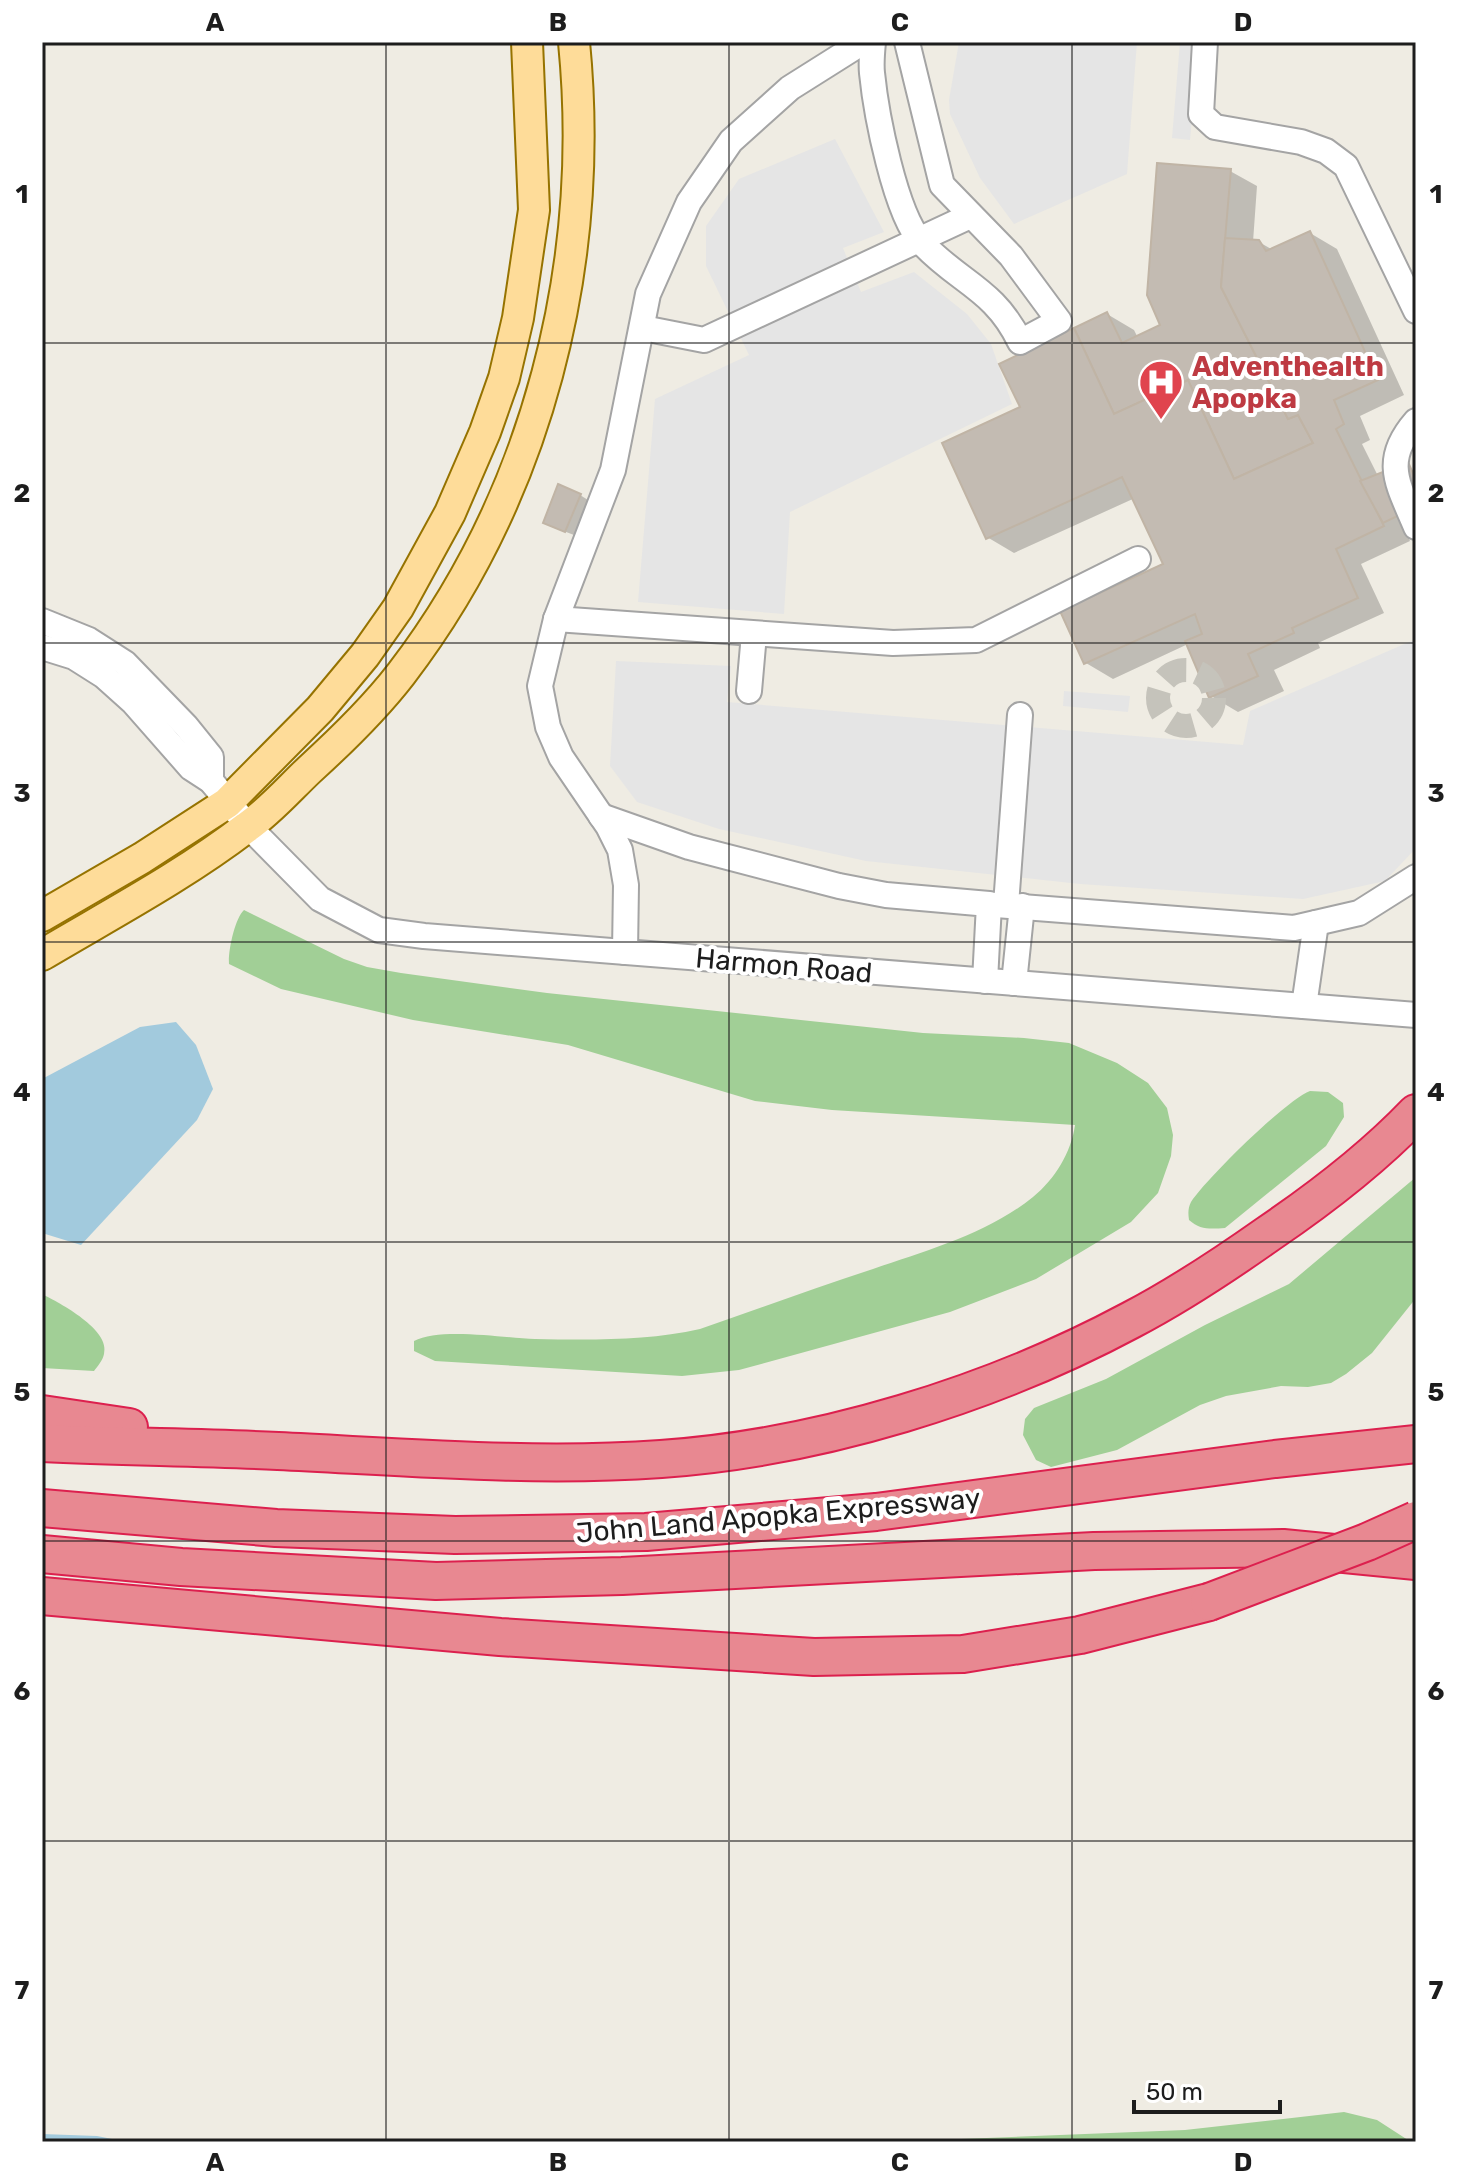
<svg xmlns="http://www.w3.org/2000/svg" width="1458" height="2184" viewBox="0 0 1458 2184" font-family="Rubik,sans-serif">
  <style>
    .forest { fill: #a1cf96 }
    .parking { fill: #e5e5e5 }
    .water { fill: #a2cadd }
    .shadow { fill: #0003 }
    .building { fill: #c3bbb2; stroke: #c0b4a5; stroke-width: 2 }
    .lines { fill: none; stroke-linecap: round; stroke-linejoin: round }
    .minor-tunnel { stroke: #c5c3bb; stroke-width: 24; stroke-dasharray: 24 12; stroke-linecap: butt }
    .minor-casing { stroke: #a4a4a4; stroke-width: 28 }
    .major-casing { stroke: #967300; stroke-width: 34 }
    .highway-casing { stroke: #dc204e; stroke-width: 40 }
    .minor { stroke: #fff; stroke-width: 24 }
    .major { stroke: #fedc99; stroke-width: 30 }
    .highway { stroke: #e88891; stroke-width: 36 }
    .highway-bridge-casing { stroke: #dc204e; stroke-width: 40; stroke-linecap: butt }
    .highway-bridge { stroke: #e88891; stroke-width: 36 }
    .grid { fill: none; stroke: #1d1d1d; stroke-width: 2; stroke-opacity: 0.55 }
    .labels { text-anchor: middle; stroke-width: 8; stroke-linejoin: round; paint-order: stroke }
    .health-label { font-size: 28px; font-weight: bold; fill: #be3a42; stroke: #fff; text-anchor: start }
    .street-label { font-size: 28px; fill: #1d1d1d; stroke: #fff }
    .neatline { fill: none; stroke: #1d1d1d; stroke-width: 3 }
    .grid-label { font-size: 26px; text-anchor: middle; font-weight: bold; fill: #1d1d1d }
  </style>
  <rect width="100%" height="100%" fill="#efece3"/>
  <!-- forest -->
  <g class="forest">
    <path d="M244,910l100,49 23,8 34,6 146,20 376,40 101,5 45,5 48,20 31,20 19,25 6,27 -2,21 -13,37 -27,29 -95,57 -86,33 -211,58 -57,6 -247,-15 -21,-10v-10c26,-14 90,-3 121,-2 55,1 112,2 165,-10 58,-20 115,-41 173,-60 55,-19 114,-35 160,-72 22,-18 38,-44 42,-72l-243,-15 -77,-9 -187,-56 -155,-25 -132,-31 -52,-25c-1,-13 6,-46 15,-54z"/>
    <path d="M1310,1091l18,1 15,11 1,14 -18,29 -101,82c-15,1 -25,2 -36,-8 -1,-7 -1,-12 2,-18 15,-23 95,-102 119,-111z"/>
    <path d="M1416,1177v121l-44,55 -26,21 -15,9 -23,4 -27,-1 -55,10 -26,9 -83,45 -66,17 -15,-7 -13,-25 2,-16 9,-11 72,-29 99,-54 84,-41z"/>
    <path d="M42,1294c18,9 69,36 62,60 -1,6 -7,13 -10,17l-52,-3z"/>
    <path d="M1344,2112l33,8 34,22h-525l299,-12z"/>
  </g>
  <!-- parking -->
  <g class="parking">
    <path d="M959,42h178l-10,132 -113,50 -34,-46 -30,-64 -1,-14z"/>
    <path d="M1180,42h19l-9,98 -18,-2z"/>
    <path d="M835,139l49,93 -41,16 18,44 53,-20 53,42 24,30 21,60 -222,108 -6,102 -146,-12 17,-203 94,-44 -43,-89v-40l33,-47z"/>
    <path d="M1416,639v209l-31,33 -82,18 -223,-15 -214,-23 -147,-32 -82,-27 -27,-36 6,-105 115,5 -4,36 516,43 7,-34z"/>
    <path d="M1064,691l66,5 -2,16 -65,-6z"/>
  </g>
  <!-- water -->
  <g class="water">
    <path d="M176,1022l20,23 17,44 -16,31 -116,125 -39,-12v-154l98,-52z"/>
    <path d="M42,2134l55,2 30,6h-85z"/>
  </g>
  <!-- shadow -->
  <g class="shadow">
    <path d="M1230,171l27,15 -4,56h6l14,8 37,-17 27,16 67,146 -44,21 10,24 -8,4 16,32 29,-12 9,13v33l-17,8 11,23 -49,23 23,49 -66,30 2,5 -46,22 10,21 -46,21 -27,-16 -23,-52 -75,35 -27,-16 79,-98 -30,-67 -121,55 -27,-16 36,-129 84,-94 27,16 4,8 25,-12z"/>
    <path d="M580,495l8,5 -14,35 -21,-8z"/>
  </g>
  <!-- building -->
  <g class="building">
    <path d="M1157,163l74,6 -10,118 67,132 10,-4 15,28 -79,36 -46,-99 -74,34 -40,-86 33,-16 15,31 38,-18 -13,-30z"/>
    <path d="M1310,231l68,149 -44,20 10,24 -8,5 48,97 -48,23 22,49 -66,30 2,5 -46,21 10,22 -49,22 -24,-57 17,-7 -7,-20 -111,50 -24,-53 103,-47 -41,-87 -136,62 -44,-96 78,-36 -21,-43 75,-36 40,86 74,-34 46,99 79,-36 -15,-28 -10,4 -67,-132 4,-49 34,2 7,11z"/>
    <path d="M1408,462l8,18v27l-33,16 -23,-42z"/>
    <path d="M558,484l23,10 -16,38 -22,-9z"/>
  </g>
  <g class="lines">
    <!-- minor-tunnel -->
    <circle class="minor-tunnel" cx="1186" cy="698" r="28"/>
    <!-- minor casing -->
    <g class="minor-casing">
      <g id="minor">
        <path d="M873,42c-1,10 -2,21 -1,31 4,40 23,141 50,170 36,39 73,46 98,99l39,-21 -48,-65 -69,-71 -35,-143"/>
        <path d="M1205,42l-4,72 14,13 86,15 25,9 20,15 70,145"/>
        <path d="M643,328l61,12 266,-124"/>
        <path d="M1416,421c-35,40 -18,63 0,106"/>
        <path d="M556,619l337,24 83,-3 162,-81"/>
        <path d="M42,621l47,19 36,23 61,63 25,31v24"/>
        <path d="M42,647l32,10 30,19 29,26 58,66 20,13 38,46 71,72 59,31 45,6 992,79"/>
        <path d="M749,691l5,-57"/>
        <path d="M601,816l88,31 150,39 47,9 103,9 -4,77"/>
        <path d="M983,904l311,24 65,-15 57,-36"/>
        <path d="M1006,905l14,-190"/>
        <path d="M625,952l1,-67 -6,-35 -12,-24 -47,-69 -13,-30 -8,-41 16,-67 57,-149 35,-176 41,-92 42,-61 59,-53 73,-46"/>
        <path d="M1014,983l8,-77"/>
        <path d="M1304,1006l12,-83"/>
      </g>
    </g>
    <!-- major casing -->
    <g class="major-casing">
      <g id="major">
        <path d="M42,916l100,-58 85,-55 93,-94 45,-54 33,-47 52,-95 35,-81 19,-54 14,-60 16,-108 -7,-168"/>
        <path d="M42,955c69,-41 141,-79 205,-128 23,-16 42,-38 62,-57 33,-30 65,-61 92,-96 137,-179 195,-409 173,-632"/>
      </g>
    </g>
    <!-- highway casing -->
    <g class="highway-casing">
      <g id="highway">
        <path d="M42,1414l87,13"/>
        <path d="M42,1443c79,4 157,4 236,8 126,6 256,17 383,8 158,-11 330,-64 470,-139 48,-25 93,-55 137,-86 53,-36 104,-75 148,-121"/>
        <path d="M42,1508l234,20 179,7 191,-3 230,-20 399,-53 141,-15"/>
        <path d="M42,1554l139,13 255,14 186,-5 472,-25 189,-3 133,13"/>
        <path d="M42,1596l458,41 314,20 149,-3 117,-19 129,-33"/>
      </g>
    </g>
    <!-- minor -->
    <use href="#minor" class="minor"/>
    <!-- major -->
    <use href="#major" class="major"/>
    <!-- highway -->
    <use href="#highway" class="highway"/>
    <!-- highway-bridge casing -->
    <g class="highway-bridge-casing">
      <path id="highway-bridge" d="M1209,1602l158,-60 49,-22"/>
    </g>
    <!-- highway-bridge -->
    <use href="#highway-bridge" class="highway-bridge"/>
  </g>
  <!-- grid -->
  <path class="grid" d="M386,42v2100M729,42v2100M1072,42v2100M42,343h1374M42,643h1374M42,942h1374M42,1242h1374M42,1541h1374M42,1841h1374"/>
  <!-- icons -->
  <defs>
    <g id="hospital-pin" transform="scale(2.3)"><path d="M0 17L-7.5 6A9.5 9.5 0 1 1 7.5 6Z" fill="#e0444e" stroke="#fff"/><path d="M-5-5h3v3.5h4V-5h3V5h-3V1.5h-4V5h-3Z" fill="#fff"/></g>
  </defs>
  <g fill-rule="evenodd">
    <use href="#hospital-pin" x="1161" y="382"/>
  </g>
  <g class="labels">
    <!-- health labels -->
    <g class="health-label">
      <text x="1192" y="376">Adventhealth<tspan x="1192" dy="32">Apopka</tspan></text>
    </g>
    <!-- street labels -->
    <g class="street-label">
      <text transform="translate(784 965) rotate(5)" y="10">Harmon Road</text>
      <text transform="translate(778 1515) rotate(-5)" y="10">John Land Apopka Expressway</text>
    </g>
  </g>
  <!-- border -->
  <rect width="1458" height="2184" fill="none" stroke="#ffffff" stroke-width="88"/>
  <!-- scale -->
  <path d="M1134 2100v12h146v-12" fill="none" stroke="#1d1d1d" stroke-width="4"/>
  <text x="1146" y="2100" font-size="24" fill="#1d1d1d" stroke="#ffffff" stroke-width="6" paint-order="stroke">50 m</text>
  <rect x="44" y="44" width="1370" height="2096" class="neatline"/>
  <g class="grid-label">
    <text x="215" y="31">A</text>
    <text x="558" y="31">B</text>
    <text x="900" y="31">C</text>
    <text x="1243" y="31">D</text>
    <text x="22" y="203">1</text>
    <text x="1436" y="203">1</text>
    <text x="22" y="502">2</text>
    <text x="1436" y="502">2</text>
    <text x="22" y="802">3</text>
    <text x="1436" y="802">3</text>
    <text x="22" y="1101">4</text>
    <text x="1436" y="1101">4</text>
    <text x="22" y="1401">5</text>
    <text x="1436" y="1401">5</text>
    <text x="22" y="1700">6</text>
    <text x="1436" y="1700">6</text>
    <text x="22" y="1999">7</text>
    <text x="1436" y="1999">7</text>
    <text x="215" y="2171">A</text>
    <text x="558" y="2171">B</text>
    <text x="900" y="2171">C</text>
    <text x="1243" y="2171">D</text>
  </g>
</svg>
